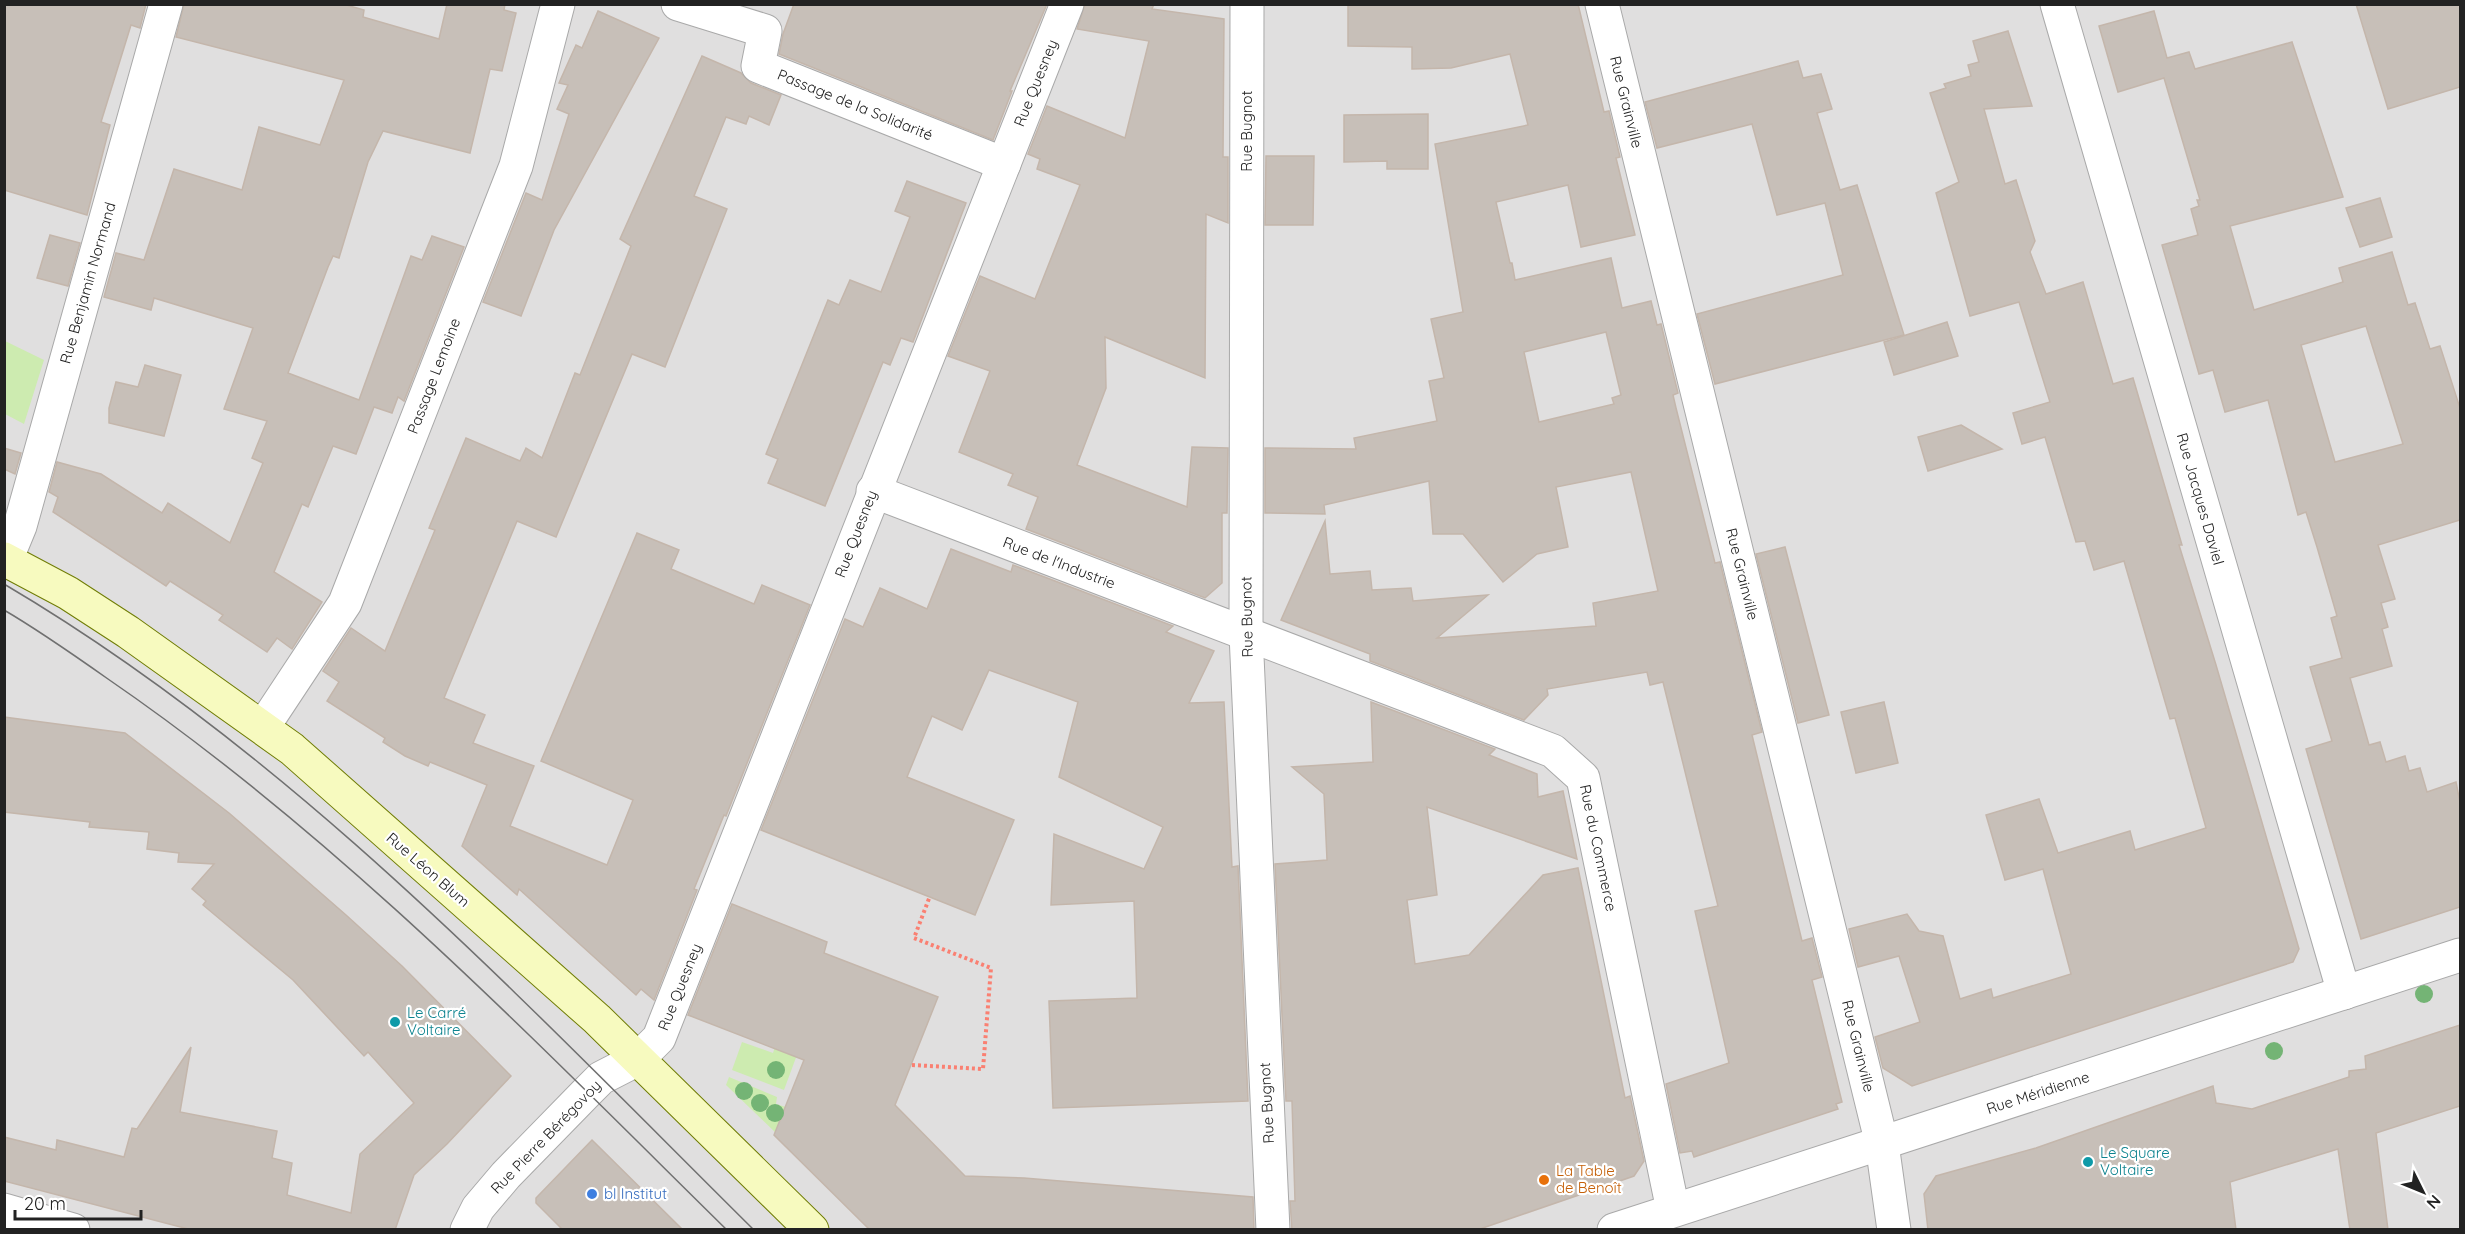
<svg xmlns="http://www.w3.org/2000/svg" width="2465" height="1234" viewBox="0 0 2465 1234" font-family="Quicksand,sans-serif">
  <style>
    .residential { fill: #e0dfdf }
    .grass { fill: #cdebb0 }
    .building { fill: #c7bfb8; stroke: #c4b6ab; stroke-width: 1.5; fill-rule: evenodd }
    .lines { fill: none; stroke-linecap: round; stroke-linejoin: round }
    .street-casing { stroke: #a9a9a9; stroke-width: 35 }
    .secondary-casing { stroke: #707d05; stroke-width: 35 }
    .path { stroke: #fa8072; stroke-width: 4; stroke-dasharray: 3 3; stroke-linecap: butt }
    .street { stroke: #fff; stroke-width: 33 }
    .secondary { stroke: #f7fabf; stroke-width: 33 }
    .tram { stroke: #707070; stroke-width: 1.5 }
    .tree { fill: #74b475 }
    .culture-dot { fill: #0f9aa8; stroke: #fff; stroke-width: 2 }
    .food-dot { fill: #e8710a; stroke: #fff; stroke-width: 2 }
    .shop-dot { fill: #3f7fe0; stroke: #fff; stroke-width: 2 }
    .labels { text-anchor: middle; stroke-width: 4.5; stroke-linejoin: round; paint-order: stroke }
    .street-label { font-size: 15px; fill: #222; stroke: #fff }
    .culture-label { font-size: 15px; fill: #0d838f; stroke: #fff; text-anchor: start }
    .food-label { font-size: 15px; fill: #c56008; stroke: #fff; text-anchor: start }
    .shop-label { font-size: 15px; fill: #366cbe; stroke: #fff; text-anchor: start }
  </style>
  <rect width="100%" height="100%" fill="#f2efe9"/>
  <!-- residential -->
  <rect class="residential" x="5" y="5" width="2455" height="1224"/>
  <!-- grass -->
  <g class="grass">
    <path d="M5,341l39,19 -20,64 -19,-10z"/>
    <path d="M779,1034l22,10 -17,46 -52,-20 10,-28 31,11z"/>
    <path d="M729,1077l48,20 -1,7 10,3 -8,28 -52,-50z"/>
  </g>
  <!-- building -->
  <g class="building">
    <path d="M4,4h142l-6,24 -9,-3 -30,97 9,3 -23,90 -83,-25z"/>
    <path d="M184,4h159l21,6 -1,7 76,22 8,-35h58l-1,6 12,3 -14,58 -12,-2 -20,84 -87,-22 -15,31 -29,96 -6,-2 -5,11 -40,106 71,27 52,-144 11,4 10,-24 32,11 -60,154 -6,-4 -6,16 -18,-6 -18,47 -23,-8 -25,61 -6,-3 -28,68 48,30 -30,47 -15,-11 -10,14 -48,-32 4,-5 -53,-34 -4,5 -113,-74 5,-15 -9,-5 8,-30 44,12 61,39 6,-10 62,40 33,-80 -11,-5 15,-37 -43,-12 29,-81 -99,-30 -3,12 -47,-13 12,-44 28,7 30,-91 68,21 17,-63 61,18 24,-65 -168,-43z"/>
    <path d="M794,4h253l-37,87h2l-19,49 -214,-86 4,-20z"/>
    <path d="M1085,4h69l-2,5 72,10 -1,138h5v66l-22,-9 -1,164 -100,-41 1,51 -29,77 110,42 5,-60 36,1 -1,65h-5v70l-17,15 -179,-69 12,-32 -30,-12 5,-11 -54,-22 31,-81 -42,-15 32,-80 55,23 45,-114 -43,-16 3,-10 -12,-5 19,-48 78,32 24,-97 -72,-12z"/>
    <path d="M1348,4h230l26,108 5,-1 11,46 -4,1 19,77 -54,12 -13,-62 -72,17 14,61h2l3,17 96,-22 11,50 29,-7 6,24 4,-1 17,69 -5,2 3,13 39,155 5,-1 42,170 -10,3 50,206 10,-3 10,39 -10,3 30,122 -6,2 2,5 -144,48 -2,-6 -12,2 -14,-69 63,-21 -34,-152 23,-5 -55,-224 -13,3 -3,-13 -100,17 1,6 -24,25 -154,-59v-7l-89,-34 44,-99 5,53 40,-3 2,19 39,-2 2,13 75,-6 -51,43 159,-12 -3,-23 65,-12 -27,-119 -75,15 12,60 -31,7 -34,28 -40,-48h-30l-4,-53 -105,24 1,9 -60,-1v-65l91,1 -2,-11 83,-17 -8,-40 15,-3 -13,-59 32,-7 -28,-168 93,-19 -18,-71 -59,14 -39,1v-22l-64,-1zM1606,332l15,63 -9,3 2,6 -75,18 -15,-70z"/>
    <path d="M2356,4h104v83l-72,22z"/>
    <path d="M598,11l61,27 -105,192 -33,86 -38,-14 43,-109 16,7 27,-86 -12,-5 11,-24 -9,-2 17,-38 6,3z"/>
    <path d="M2154,11l13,47 22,-6 6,17 97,-27 51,155 -113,29 24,84 89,-28 -4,-14 53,-16 16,53 7,-2 15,46 10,-3 20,62v112l-82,25 17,54 -14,4 7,24 -6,2 10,37 -42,12 19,67 11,-3 6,20 19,-6 4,15 11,-3 7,24 29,-10 4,20v105l-99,32 -55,-190 26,-8 -22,-74 32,-9 -11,-40 6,-2 -20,-69 -11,-35 -8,3 -30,-115 -43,12 -12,-42 -14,4 -37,-129 36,-10 -7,-26 8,-3 -2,-6h3l-36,-122 -46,14 -19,-66zM2366,326l37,118 -68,18 -34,-117z"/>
    <path d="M2008,31l24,75 -48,3 21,75 11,-4 19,61 -5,11 16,42 37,-12 30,102 20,-6 49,167h-3l37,120 83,284 -6,13 -381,124 -29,-18 -8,-31 45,-15 -21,-66 -41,11 -9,-38 58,-15 12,17 24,5 17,63 31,-10 2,9 78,-24 -28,-105 -38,11 -19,-65 53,-16 19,54 72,-22 5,19 71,-22 -31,-110 -5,1 -46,-158 -30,9 -9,-29 -9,1 -31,-105 -23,7 -9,-31 37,-11 -31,-100 -49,14 -34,-123 23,-11 -29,-89 16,-5 -2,-4 27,-8 -3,-11 11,-3 -6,-21z"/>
    <path d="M702,56l39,17 10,10 30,12 -12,30 -20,-9 -3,8 -20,-7 -32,79 33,13 -62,158 -33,-13 -76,183 -39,-16 -73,177 41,17 -12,28 61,23 -24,60 97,39 26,-65 -92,-39 96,-228 42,17 -8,19 83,35 8,-19 48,20 -84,211 -2,-1 -30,74 3,1 -43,110 -13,-11 -5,6 -117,-106 -2,6 -55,-49 25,-61 -57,-23 -2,4 -23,-10 -22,-14 2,-4 -58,-37 12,-19 -16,-11 28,-43 34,23 50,-121 -6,-2 37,-90 54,23 6,-13 16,10 33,-85 5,2 51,-129 -11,-7z"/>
    <path d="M1798,61l5,17 18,-4 11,35 -15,4 23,77 17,-5 47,150 -189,49 -18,-70 146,-39 -18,-72 -48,12 -25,-91 -95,24 -12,-46z"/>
    <path d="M1428,114v55h-41v-8l-43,1v-47z"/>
    <path d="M1266,156h48l-1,69h-48z"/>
    <path d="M907,181l59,22 -53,139 -12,-4 -11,27 -7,-3 -58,144 -57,-23 10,-24 -12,-5 62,-154 11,5 11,-25 31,12 29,-75 -15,-6z"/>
    <path d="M2380,198l12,39 -32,10 -14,-39z"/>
    <path d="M50,235l30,8 -12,43 -31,-8z"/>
    <path d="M1947,322l11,34 -64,19 -10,-33z"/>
    <path d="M145,365l36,10 -17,61 -55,-13v-15l7,-26 22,5z"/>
    <path d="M1961,425l41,24 -74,22 -10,-34z"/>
    <path d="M4,448l17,5 -6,21 -11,-5z"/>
    <path d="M1785,547l44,168 -31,8 -42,-169z"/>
    <path d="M951,549l60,23 2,-7 160,61 -7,6 48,19 -25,52 35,-1 8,165 6,-1 10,235 -195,7 -4,-107 88,-3 -3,-97 -83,4 3,-71 90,35 19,-42 -104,-50 19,-75 -89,-32 -27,60 -30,-14 -25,61 107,43 -39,95 -214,-85 84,-211 18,8 17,-39 47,21z"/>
    <path d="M1371,702l124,47 -6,6 48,19 1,23 25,-6 14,68 -150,-52 10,88 -30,5 8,64 54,-9 74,-80 35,-7 47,230 5,-2 14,65 -10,15 -157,54h-185l-2,-29h5l-3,-100h-6l-11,-237 52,-4 -3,-66 -32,-27 81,-5z"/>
    <path d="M1884,702l14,61 -42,10 -15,-61z"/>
    <path d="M4,717l121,16 104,80 117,102 56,51 109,110 -64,68 -33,31 -19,55h-203l-188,-49v-44l52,13 1,-10 67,17 8,-29 5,1 54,-82 -11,65 97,19 -5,27 20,5 -5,32 64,18 9,-59 54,-51 -46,-51 -4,4 -71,-76 -90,-75 3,-4 -14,-12 22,-25 -36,-2 1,-9 -32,-4 2,-17 -60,-5 1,-5 -86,-10z"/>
    <path d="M732,904l95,38 -3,11 114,44 -43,108 70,71 59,2 229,19 1,33h-384l-96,-95 30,-75 -116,-45z"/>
    <path d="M2460,1025v81l-84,27 12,97h-38l-12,-81 -108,33 6,48h-308l-4,-36 12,-18 100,-28 177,-62 3,17 36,6 97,-32v-6l17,-2 -1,-13z"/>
    <path d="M592,1140l91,90h-120l-27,-27v-5z"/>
  </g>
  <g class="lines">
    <!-- street casing -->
    <g class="street-casing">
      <g id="street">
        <path d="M678,4l87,27 -7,35 246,98"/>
        <path d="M1247,4l-1,630 27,596"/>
        <path d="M1602,4l280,1140 12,86"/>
        <path d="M2057,4l287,989"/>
        <path d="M873,491l680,260 30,27 90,432"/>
        <path d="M6,560l14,-34 146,-522"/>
        <path d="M263,727l82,-124 171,-437 42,-162"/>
        <path d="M4,1210l69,20"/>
        <path d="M467,1230l11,-22 28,-33 81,-83 14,-14 37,-19 21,-21 408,-1034"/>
        <path d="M1614,1230l846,-275"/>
      </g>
    </g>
    <!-- secondary casing -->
    <g class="secondary-casing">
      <path id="secondary" d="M4,559l64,34 60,39 164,117 305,270 215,211"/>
    </g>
    <!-- path -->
    <path class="path" d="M912,1065l71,4 8,-101 -77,-30 16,-42"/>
    <!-- street -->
    <use href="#street" class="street"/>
    <!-- secondary -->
    <use href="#secondary" class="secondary"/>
    <!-- tram -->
    <g class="tram">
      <path d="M4,584c287,169 516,414 750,646"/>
      <path d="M4,610c36,21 70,45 104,69 229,157 422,357 619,551"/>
    </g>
  </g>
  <!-- trees -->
  <g class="tree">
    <circle cx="2424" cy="994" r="9"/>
    <circle cx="2274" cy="1051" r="9"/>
    <circle cx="776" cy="1070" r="9"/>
    <circle cx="744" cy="1091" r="9"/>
    <circle cx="760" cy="1103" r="9"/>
    <circle cx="775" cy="1113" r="9"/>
  </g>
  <!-- markers -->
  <g class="culture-dot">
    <circle cx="395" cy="1022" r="6"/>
    <circle cx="2088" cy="1162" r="6"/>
  </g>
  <circle class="food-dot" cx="1544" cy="1180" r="6"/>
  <circle class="shop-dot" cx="592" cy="1194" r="6"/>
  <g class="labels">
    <!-- street labels -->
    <g class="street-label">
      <text transform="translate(1036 83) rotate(-68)" y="5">Rue Quesney</text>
      <text transform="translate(1626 102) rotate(76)" y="5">Rue Grainville</text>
      <text transform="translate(855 105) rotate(22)" y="5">Passage de la Solidarité</text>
      <text transform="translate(1247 131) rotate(-90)" y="5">Rue Bugnot</text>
      <text transform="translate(88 283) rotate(-74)" y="5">Rue Benjamin Normand</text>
      <text transform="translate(434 376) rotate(-69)" y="5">Passage Lemoine</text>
      <text transform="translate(2200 499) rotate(74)" y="5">Rue Jacques Daviel</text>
      <text transform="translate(856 534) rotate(-69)" y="5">Rue Quesney</text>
      <text transform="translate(1059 563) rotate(21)" y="5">Rue de l'Industrie</text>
      <text transform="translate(1742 574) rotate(76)" y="5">Rue Grainville</text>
      <text transform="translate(1247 617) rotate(-91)" y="5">Rue Bugnot</text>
      <text transform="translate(1598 848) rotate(78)" y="5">Rue du Commerce</text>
      <text transform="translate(428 870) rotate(41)" y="5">Rue Léon Blum</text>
      <text transform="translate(680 987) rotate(-68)" y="5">Rue Quesney</text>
      <text transform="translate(1858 1046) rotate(76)" y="5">Rue Grainville</text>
      <text transform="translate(2038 1093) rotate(-18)" y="5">Rue Méridienne</text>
      <text transform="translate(1267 1103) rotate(-93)" y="5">Rue Bugnot</text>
      <text transform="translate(546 1137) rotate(-46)" y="5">Rue Pierre Bérégovoy</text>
    </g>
    <!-- culture labels -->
    <g class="culture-label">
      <text x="407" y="1018">Le Carré<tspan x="407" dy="17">Voltaire</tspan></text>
      <text x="2100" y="1158">Le Square<tspan x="2100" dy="17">Voltaire</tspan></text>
    </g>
    <!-- food labels -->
    <g class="food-label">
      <text x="1556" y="1176">La Table<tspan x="1556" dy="17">de Benoît</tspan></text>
    </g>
    <!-- shop labels -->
    <g class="shop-label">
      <text x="604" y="1199">bl Institut</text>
    </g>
  </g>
  <!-- border -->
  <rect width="2465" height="1234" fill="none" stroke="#222222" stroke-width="12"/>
  <!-- north arrow -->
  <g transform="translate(2423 1192) rotate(133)" stroke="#ffffff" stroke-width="4.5" paint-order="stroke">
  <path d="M0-4.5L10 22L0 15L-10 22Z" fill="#222222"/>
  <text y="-9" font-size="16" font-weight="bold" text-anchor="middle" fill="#222222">N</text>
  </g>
  <!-- scale -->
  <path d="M15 1210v9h126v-9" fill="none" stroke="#222222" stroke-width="3"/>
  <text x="24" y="1210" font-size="18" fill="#222222" stroke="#ffffff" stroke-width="4.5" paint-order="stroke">20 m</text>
</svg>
